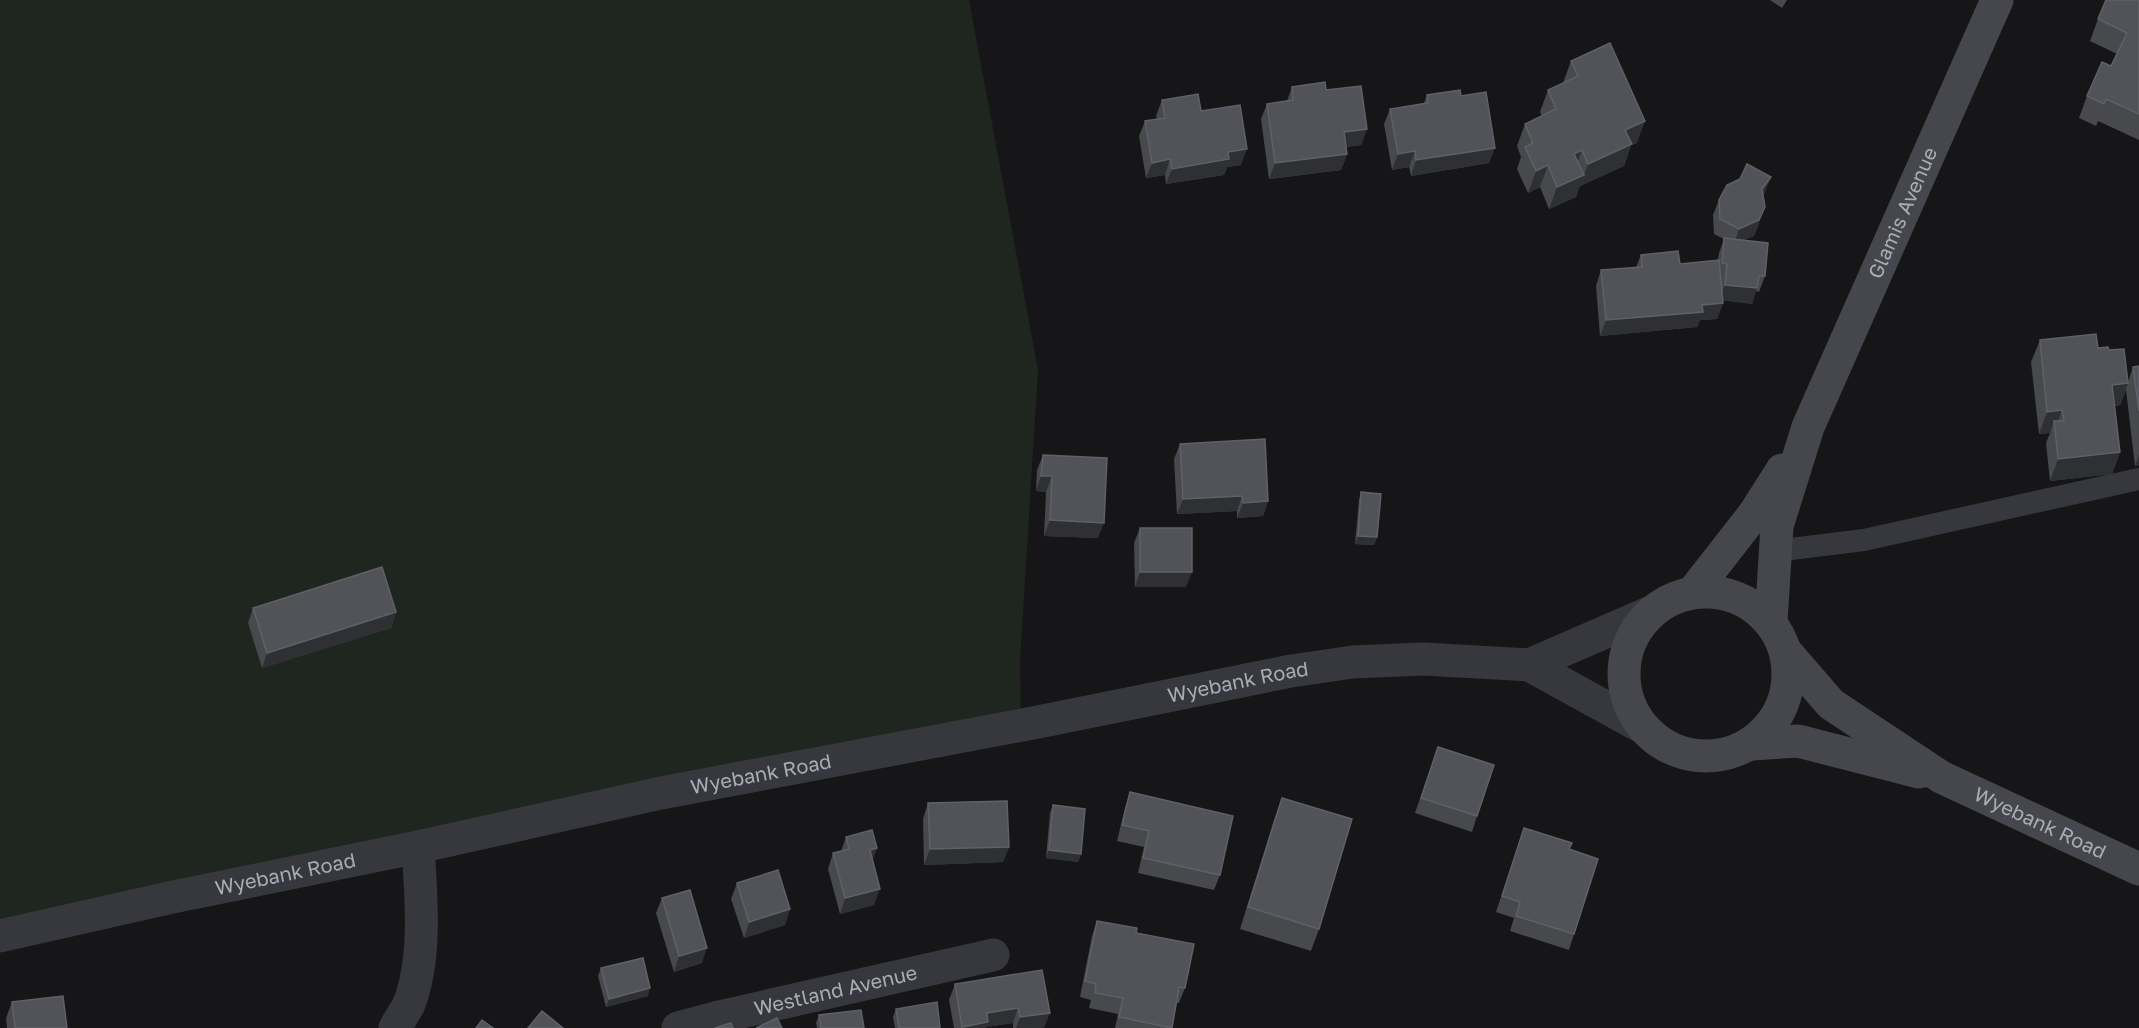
<svg xmlns="http://www.w3.org/2000/svg" width="2139" height="1028" viewBox="0 0 2139 1028" font-family="'Golos Text',sans-serif">
  <style>
    .green { fill: #1e261f }
    .lines { fill: none; stroke-linecap: round; stroke-linejoin: round }
    .service { stroke: #37383d; stroke-width: 22 }
    .minor { stroke: #37383d; stroke-width: 33 }
    .tertiary { stroke: #37383d; stroke-width: 33 }
    .secondary { stroke: #45474d; stroke-width: 33 }
    .wall { fill: #47494d }
    .shaded-wall { fill: #2f3033 }
    .building { fill: #525359; stroke: #5f6168; stroke-width: 1.5 }
    .labels { text-anchor: middle; stroke-width: 5; stroke-linejoin: round; paint-order: stroke }
    .street-label { font-size: 20px; fill: #a8adb8; stroke: #111113 }
  </style>
  <rect width="100%" height="100%" fill="#161618"/>
  <!-- green -->
  <path class="green" d="M0,0h969l69,370 -18,291 1,63 -1021,208z"/>
  <g class="lines">
    <!-- service -->
    <path class="service" d="M1775,551l89,-11 275,-61"/>
    <!-- minor -->
    <g class="minor">
      <path d="M395,1028c4,-8 10,-16 14,-24 18,-47 12,-108 9,-157"/>
      <path id="s1" d="M678,1028l41,-11 274,-62"/>
    </g>
    <!-- tertiary -->
    <g class="tertiary">
      <path d="M1529,665l120,-52"/>
      <path id="s2" d="M0,936l173,-39 245,-50 243,-54 377,-71 253,-51 62,-9 70,-3 106,6 111,61"/>
    </g>
    <!-- secondary -->
    <g class="secondary">
      <path d="M1694,591l60,-77 28,-44"/>
      <circle cx="1706" cy="674" r="82"/>
      <path id="s3" d="M1771,622l6,-96 31,-99 189,-427"/>
      <path id="s4" d="M1786,652l45,52 110,73 198,92"/>
      <path d="M1752,744l46,-3 121,31"/>
    </g>
  </g>
  <!-- wall -->
  <g class="wall">
    <path d="M1770,0h17l-5,8z"/>
    <path d="M2139,0v140l-41,-19 -2,5 -17,-8 8,-22 24,-30 6,-12 -27,-13 8,-22z"/>
    <path d="M1571,61l66,82 -6,2 -7,21 -44,20v-1l-4,12 -27,12 -9,-22 -12,6 -11,-24 4,-12 -4,-11 8,-22 17,-8 -2,-4 8,-22 15,-7z"/>
    <path d="M1292,87l34,3 41,39 -6,16 -15,2 1,7 -6,16 -72,9 -8,-60 6,-15 20,-3z"/>
    <path d="M1427,95l34,1 28,67 -78,13 -2,-9 -17,3 -8,-46 6,-15 34,-6z"/>
    <path d="M1162,100l39,11 40,54 -14,2 -3,8 -58,9 -1,-9 -19,3 -7,-42 6,-15 12,-2 -1,-3z"/>
    <path d="M1765,192l-2,3 -4,28 -5,13 -11,4 22,36 -6,16 -3,-1 -4,13 -29,-4v3l-6,16 -17,1 -3,7 -97,9 -4,-50 5,-16 35,-3 5,-12 39,9 38,-4 1,-7 5,-14 -10,-5 -1,-19 6,-15z"/>
    <path d="M2040,340l58,8 11,2 19,32 5,-15 6,-1v99l-4,1 -9,-76 -6,15 -5,1 5,46 -8,22 -62,7 -4,-38 4,-10 -11,1 -8,-72z"/>
    <path d="M1180,444l88,57 -5,15 -26,2v-7l-60,3 -3,-55z"/>
    <path d="M1043,455l55,83 -54,-2 2,-44 -10,-1 1,-21z"/>
    <path d="M1361,492l16,45 -3,8 -19,-1 4,-44z"/>
    <path d="M1140,528l46,59h-51l-1,-44z"/>
    <path d="M253,608l143,4 -5,16 -129,40 -14,-45z"/>
    <path d="M1438,747l39,69 -5,16 -57,-19z"/>
    <path d="M1130,792l90,83 -6,15 -76,-17 6,-26 -27,-6 8,-33z"/>
    <path d="M1282,798l37,131 -8,22 -71,-22 34,-109z"/>
    <path d="M928,803l81,44 -6,15 -79,3 -1,-46z"/>
    <path d="M1053,805l28,49 -3,8 -32,-4 4,-45z"/>
    <path d="M1524,828l45,21 5,85 -5,16 -59,-19 4,-13 -18,-6z"/>
    <path d="M846,837l31,11 -5,13 2,44 -34,9 -12,-45 5,-16 8,-2z"/>
    <path d="M737,883l53,26 -5,16 -41,13 -13,-39z"/>
    <path d="M662,898l40,65 -28,9 -18,-59z"/>
    <path d="M1097,921l88,67 -6,15h-3l-5,25h-56l3,-14 -29,-6 2,-8 -11,-3 12,-61z"/>
    <path d="M601,968l47,28 -42,11 -8,-31z"/>
    <path d="M1042,970l2,58h-31v-5l-27,4v1h-32l-5,-28 6,-16z"/>
    <path d="M12,1002l55,26h-60l-1,-10z"/>
    <path d="M896,1009l44,19h-45l-2,-11z"/>
    <path d="M819,1015l45,13h-47l-1,-5z"/>
  </g>
  <!-- shaded-wall -->
  <g class="shaded-wall">
    <path d="M1645,121l-8,22 -6,2 -7,21 -44,20 8,-22 37,-34z"/>
    <path d="M1367,129l-6,16 -22,3 5,-16z"/>
    <path d="M1495,148l-6,15 -78,13 5,-16z"/>
    <path d="M1247,149l-6,16 -14,2 -3,8 -58,9 6,-15 56,-17z"/>
    <path d="M1582,150l-8,22v-18z"/>
    <path d="M1415,151l-6,16 -17,3 6,-16z"/>
    <path d="M1347,154l-6,16 -72,9 6,-16z"/>
    <path d="M1170,159l-5,16 -19,3 6,-15z"/>
    <path d="M1548,165l-8,22 -12,6 8,-22z"/>
    <path d="M1584,175l-8,22 -27,12 8,-22z"/>
    <path d="M1771,177l-6,15 -9,13 6,-16z"/>
    <path d="M1765,207l-11,29 -20,8 5,-15z"/>
    <path d="M1725,285l32,3 -5,16 -33,-4z"/>
    <path d="M1723,303l-6,16 -17,1 -3,7 -97,9 6,-16 96,-15z"/>
    <path d="M2128,383l-8,22 -16,2 8,-22z"/>
    <path d="M2062,410l-7,20 -1,-9 -4,12 -11,1 8,-22z"/>
    <path d="M2120,452l-8,22 -62,7 8,-22z"/>
    <path d="M2139,455v10l-4,1z"/>
    <path d="M1041,476h11l-6,16 -10,-1z"/>
    <path d="M1242,496l-5,15 -60,3 6,-15z"/>
    <path d="M1268,501l-5,15 -26,2 6,-15z"/>
    <path d="M1050,520l54,3 -6,15 -54,-2z"/>
    <path d="M1358,536l19,1 -3,8 -19,-1z"/>
    <path d="M1140,572h52l-6,15h-51z"/>
    <path d="M396,612l-5,16 -129,40 5,-15z"/>
    <path d="M1009,847l-6,15 -79,3 6,-16z"/>
    <path d="M877,848l-6,15 -1,-13z"/>
    <path d="M1049,850l32,4 -3,8 -32,-4z"/>
    <path d="M880,889l-6,16 -34,9 5,-16z"/>
    <path d="M790,909l-5,16 -41,13 5,-16z"/>
    <path d="M707,948l-5,15 -28,9 5,-16z"/>
    <path d="M650,988l-2,8 -42,11 3,-8z"/>
    <path d="M1018,1008l-5,15 -27,4v1h-24l25,-15z"/>
    <path d="M1050,1013l-6,15h-28l4,-11z"/>
  </g>
  <!-- building -->
  <g class="building">
    <path d="M2106,0h33v114l-33,-15 -2,5 -17,-8 15,-34 9,4 16,-33 -29,-14z"/>
    <path d="M1610,43l35,78 -20,9 7,14 -44,20 -6,-14 -8,4 10,21 -27,12 -9,-22 -12,6 -11,-24 8,-4 -8,-19 31,-15 -8,-19 30,-14 -7,-15z"/>
    <path d="M1325,82l1,8 35,-4 6,43 -23,3 3,22 -72,9 -8,-59 26,-4 -1,-13z"/>
    <path d="M1460,90l1,6 25,-4 9,56 -79,12 -1,-9 -17,3 -8,-45 38,-6 -1,-8z"/>
    <path d="M1198,94l3,17 39,-6 7,44 -19,3 1,7 -57,10 -2,-10 -18,4 -7,-42 20,-3 -3,-18z"/>
    <path d="M1747,164l24,13 -9,12 3,18 -6,13 -20,9 -19,-10 -1,-19 8,-15 13,-6z"/>
    <path d="M1724,238l44,5 -3,33h-6l-2,12 -32,-3 2,-21 -5,-1z"/>
    <path d="M1678,251l2,13 39,-4 4,43 -21,2 1,7 -97,8 -5,-50 41,-3 -1,-12z"/>
    <path d="M2096,334l2,14 10,-1 1,3 15,-1 4,34 -16,2 8,67 -62,7 -4,-38h10l-2,-11 -15,2 -7,-72z"/>
    <path d="M2139,366v45l-6,-44z"/>
    <path d="M1265,439l3,62 -25,2 -1,-7 -59,3 -3,-55z"/>
    <path d="M1043,455l64,3 -3,65 -54,-3 2,-44h-11z"/>
    <path d="M1361,492l20,2 -4,43 -19,-1z"/>
    <rect x="1140" y="528" width="52" height="44"/>
    <path d="M382,567l14,45 -129,41 -14,-45z"/>
    <path d="M1438,747l56,18 -17,51 -56,-18z"/>
    <path d="M1130,792l103,24 -13,59 -77,-17 6,-27 -27,-6z"/>
    <path d="M1282,798l70,21 -33,110 -71,-22z"/>
    <path d="M1007,801l2,46 -79,2 -2,-46z"/>
    <path d="M1053,805l32,4 -4,45 -32,-4z"/>
    <path d="M1524,828l48,15 -3,6 29,10 -24,75 -58,-18 4,-14 -18,-6z"/>
    <path d="M872,830l5,18 -7,2 10,39 -35,9 -12,-45 16,-4 -3,-12z"/>
    <path d="M778,870l12,39 -41,13 -12,-39z"/>
    <path d="M690,890l17,58 -28,8 -17,-58z"/>
    <path d="M1097,921l40,7 -1,5 58,11 -9,44 -6,-1 -7,41 -53,-11 4,-19 -28,-5 1,-9 -11,-3z"/>
    <path d="M643,958l7,30 -41,11 -8,-31z"/>
    <path d="M1042,970l8,43 -30,4 -2,-9 -31,5 1,9 -26,5 -7,-43z"/>
    <path d="M63,996l4,32h-52l-3,-26z"/>
    <path d="M937,1002l3,26h-41l-3,-19z"/>
    <path d="M861,1010l3,18h-43l-2,-13z"/>
    <path d="M542,1011l21,17h-35z"/>
    <path d="M777,1018l5,10h-26z"/>
    <path d="M482,1020l11,8h-17z"/>
    <path d="M731,1023l2,5h-18z"/>
  </g>
  <g class="labels">
    <!-- street labels -->
    <g class="street-label">
      <text dy="7" stroke="none"><textPath href="#s3" startOffset="434">Glamis Avenue</textPath></text>
      <text dy="7" stroke="none"><textPath href="#s2" startOffset="1264">Wyebank Road</textPath></text>
      <text dy="7" stroke="none"><textPath href="#s2" startOffset="778">Wyebank Road</textPath></text>
      <text dy="7" stroke="none"><textPath href="#s4" startOffset="310">Wyebank Road</textPath></text>
      <text dy="7" stroke="none"><textPath href="#s2" startOffset="292">Wyebank Road</textPath></text>
      <text dy="7" stroke="none"><textPath href="#s1" startOffset="162">Westland Avenue</textPath></text>
    </g>
  </g>
</svg>
